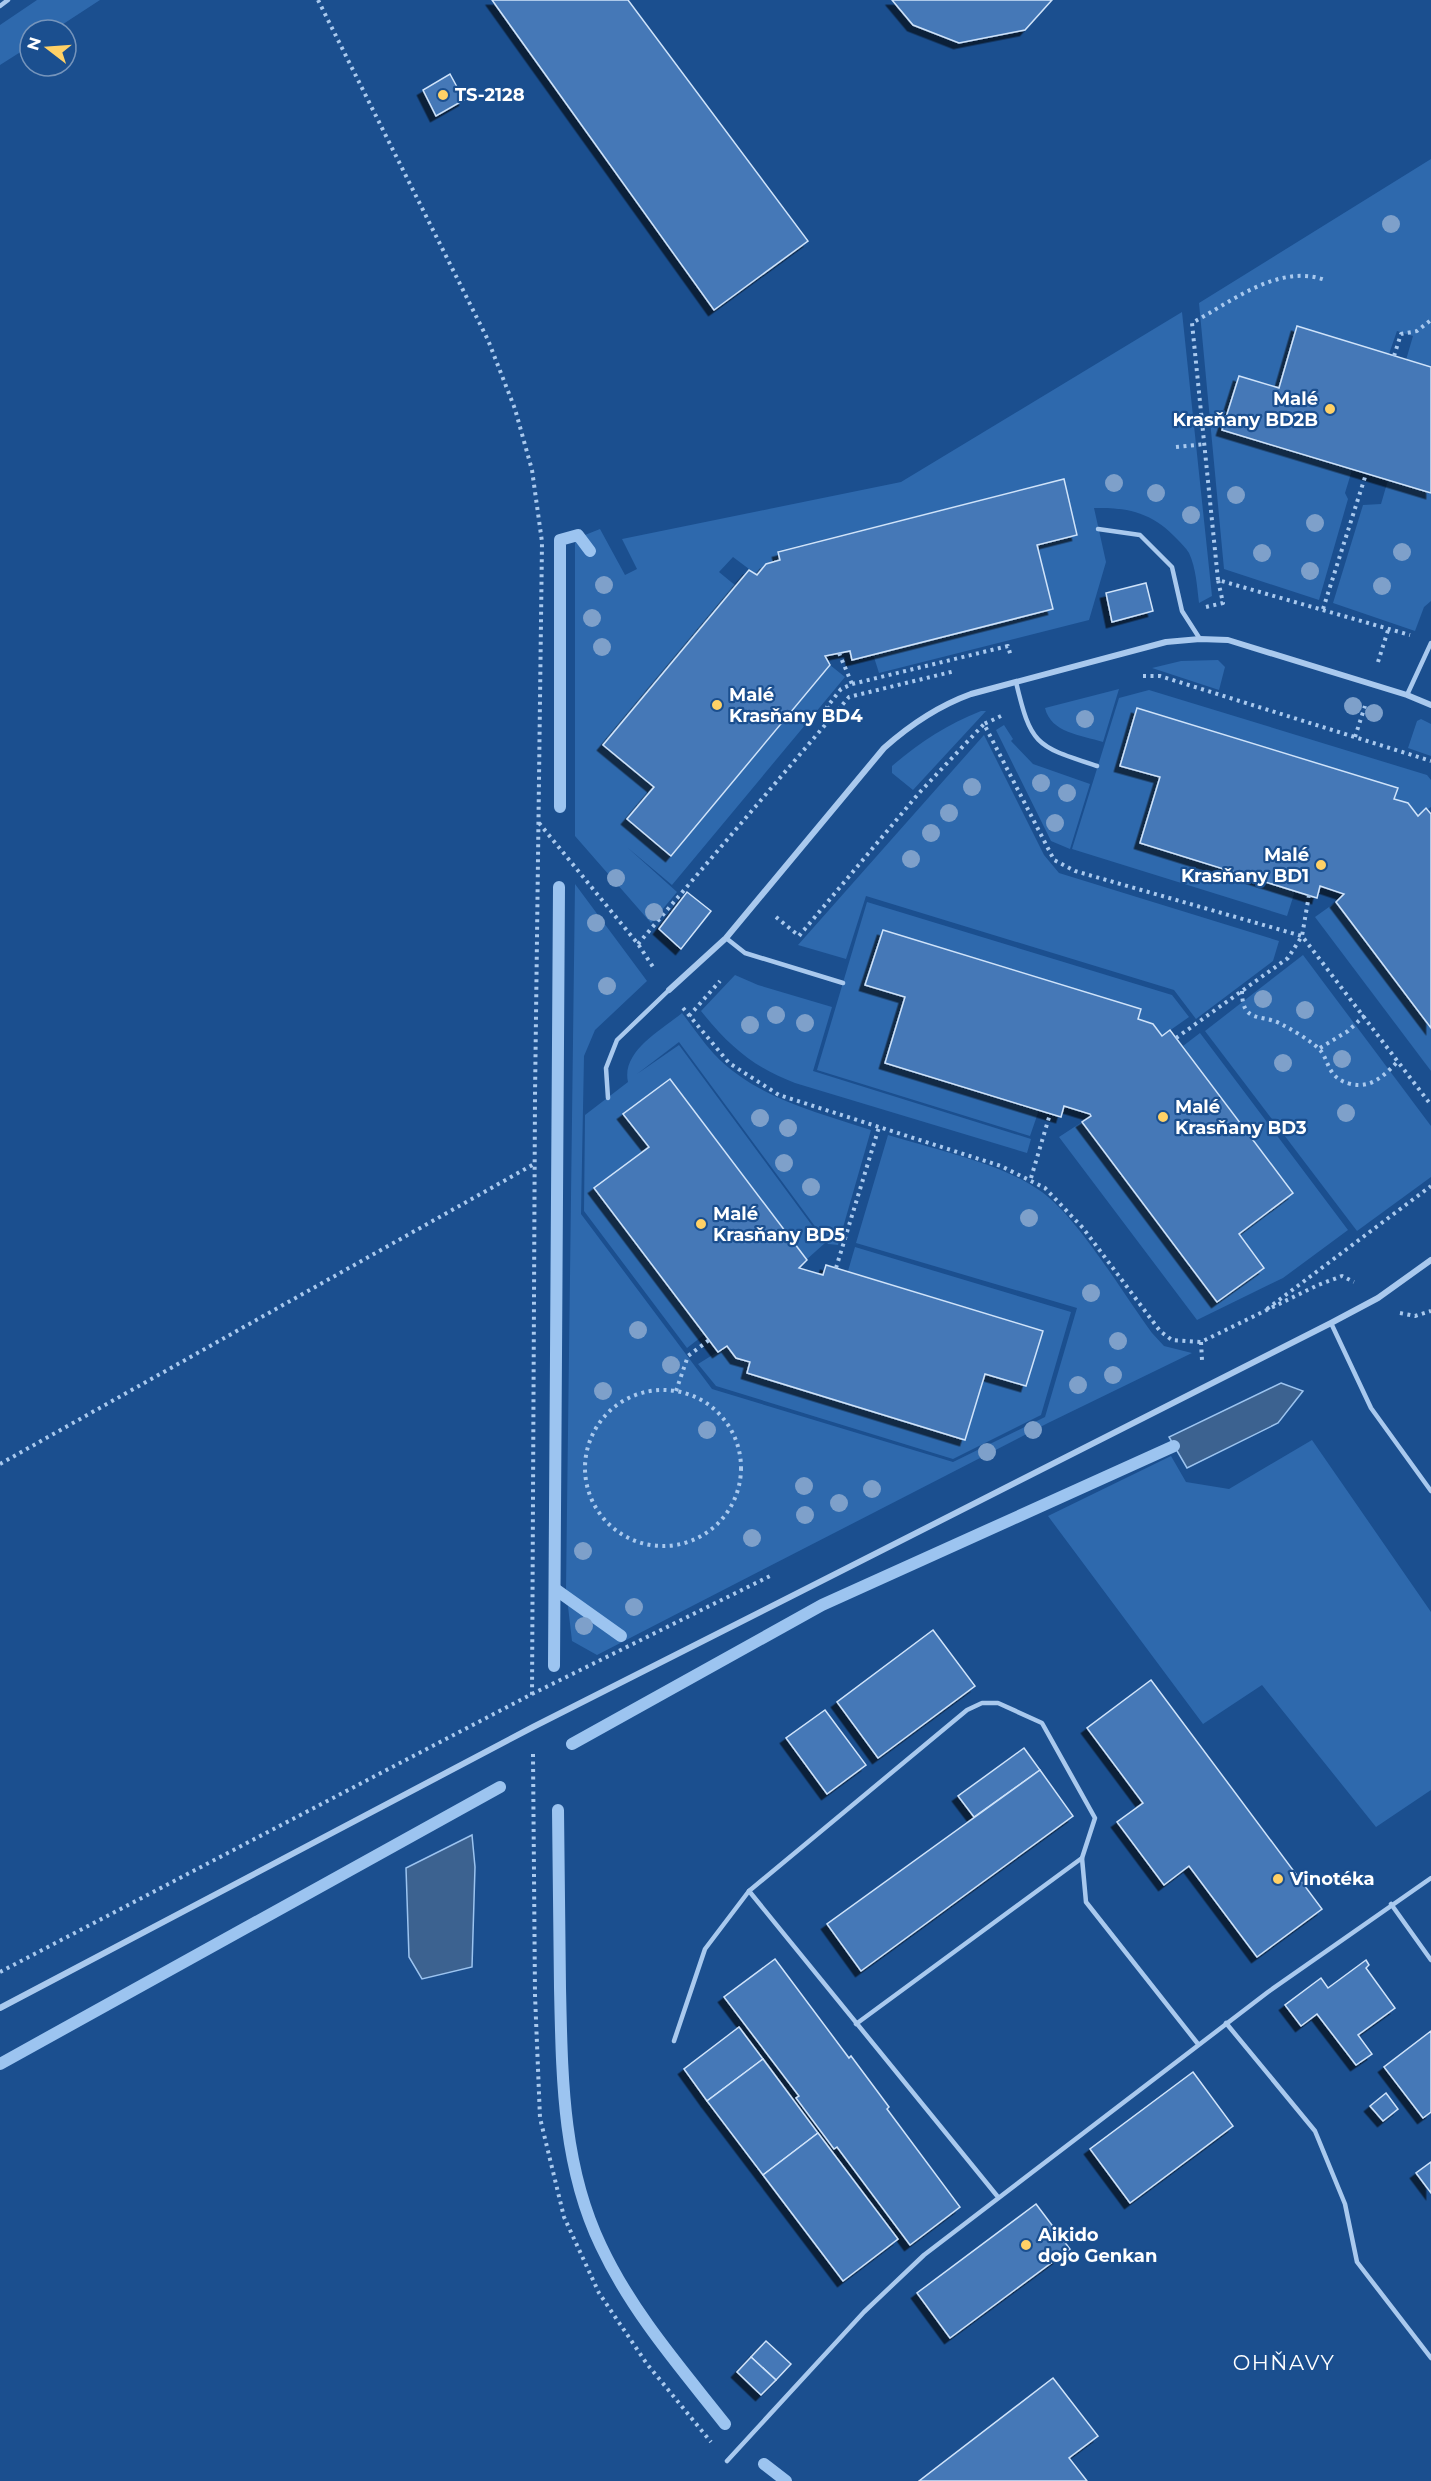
<svg xmlns="http://www.w3.org/2000/svg" width="1431" height="2481" viewBox="0 0 1431 2481" font-family="Montserrat,sans-serif">
  <style>
    .green { fill: #2e69ad }
    .water { fill: #3c6290; stroke: #9cc4f0; stroke-width: 1.5 }
    .lines { fill: none; stroke-linecap: round; stroke-linejoin: round }
    .stream { stroke: #9cc4f0; stroke-width: 12 }
    .building { fill: #4478b7; stroke: #cfe3fa; stroke-width: 1.5; filter: url(#shadow) }
    .path { stroke: #a9c9ee; stroke-width: 4; stroke-dasharray: 3 4.5; stroke-linecap: butt }
    .service { stroke: #a9c9ee; stroke-width: 4.5 }
    .minor { stroke: #a9c9ee; stroke-width: 6 }
    .tree { fill: #7ea0ca }
    .poi-dot { fill: #ffd166; stroke: #1b4f8f; stroke-width: 2 }
    .labels { text-anchor: middle; stroke-width: 4.5; stroke-linejoin: round; paint-order: stroke }
    .poi-label { font-size: 18px; font-weight: bold; fill: #fff; stroke: #1b4f8f; text-anchor: start }
    .quarter-label { font-size: 21px; letter-spacing: 1.5px; fill: #fff; stroke: #1b4f8f }
  </style>
  <defs>
    <filter id="shadow"><feDropShadow dx="-5.5" dy="5.5" stdDeviation="0" flood-color="#0009"/></filter>
  </defs>
  <rect width="100%" height="100%" fill="#1b4f8f"/>
  <!-- green -->
  <g class="green">
    <path d="M37,0h63l-46,30h-24v16l-30,19v-40z"/>
    <path d="M1431,159v208l-25,-7 7,-24 -16,-5 -8,23 -92,-28 -18,62 -40,-12 -16,54 129,40 -7,23 3,6 -29,101 -95,-31 -25,-266z"/>
    <path d="M1182,312l30,284 -13,7c-2,-17 -3,-35 -10,-50 -3,-5 -8,-10 -12,-14 -24,-26 -49,-32 -83,-31l12,54 -17,58 -210,53 -6,-19 180,-45 -16,-64 40,-11 -13,-55 -286,72 2,9 -14,4 -9,11 -24,-18 -14,15 17,14 -132,159 50,42 -27,32 44,37 159,-191 15,12 -173,208 -44,-37 49,44 -26,31 -76,-87v-297l25,-10 25,46 12,-6 -15,-30 279,-57z"/>
    <path d="M1388,480l43,13v108l-7,6 -9,24 -82,-28 30,-98 18,-1z"/>
    <path d="M1218,660l7,7 -6,23 -67,-22 29,-7z"/>
    <path d="M1119,689l-16,53c-22,-7 -52,-9 -58,-34z"/>
    <path d="M1149,690l278,85 4,5v27l-13,9 -10,-13 -14,-4 4,-11 -260,-80 -18,57 40,12 -20,66 155,48 -8,25 -215,-67 47,-151z"/>
    <path d="M981,711h5l-73,79 -21,-17v-7c28,-24 54,-41 89,-55z"/>
    <path d="M1421,719l10,5v32l-23,-8 9,-27z"/>
    <path d="M1004,725l9,14 -2,2 22,23 57,20 -20,65 -19,-8 -55,-111z"/>
    <path d="M984,735l60,120 15,18 220,68 -6,20 -77,58 -22,-29 -308,-94 -20,63 -48,-14z"/>
    <path d="M575,884l72,97 -52,49 -11,26 -3,158 131,175 241,73 92,-45 32,-109 -221,-65 32,-108c48,15 114,28 154,57 37,27 82,103 110,141l12,13 28,7 -144,70 -451,232 -25,-14 -6,-52z"/>
    <path d="M867,902l305,93 17,22 -27,19 -24,-17 3,-10 -258,-79 -18,55 40,12 -19,66 153,47 -9,26 -213,-66z"/>
    <path d="M1336,902l95,126v43l-116,-154z"/>
    <path d="M1303,955l128,171v51l-74,54 -152,-200z"/>
    <path d="M735,975l23,10 74,22 -19,64 218,68 -4,14 -232,-70c-42,-16 -66,-37 -94,-72z"/>
    <path d="M682,1013c11,14 20,28 32,41 42,44 102,58 157,76l-33,115 -10,-1 -149,-202 -42,32 42,-29 146,198 -19,17 -135,-181 -47,34 25,34 -55,41 111,146 -18,14 -103,-137 1,-96 43,-33c-7,-31 34,-52 54,-69z"/>
    <path d="M1200,1033l148,197 -65,48 -86,42 -138,-183 23,-15 136,180 46,-34 -25,-34 54,-41 -110,-147z"/>
    <path d="M855,1247l216,65 -30,103 -88,44 -237,-73 -18,-22 29,-18 9,12 14,4 -3,10 218,68 20,-66 41,12 17,-55 -195,-60z"/>
    <path d="M1312,1440l119,172v178l-55,37 -114,-142 -59,39 -155,-208 123,-60 15,26 43,7z"/>
  </g>
  <!-- water -->
  <g class="water">
    <path d="M1281,1383l22,8 -25,32 -91,45 -18,-31z"/>
    <path d="M472,1835l3,32 -3,100 -50,12 -13,-22 -3,-89z"/>
  </g>
  <g class="lines">
    <!-- stream -->
    <g class="stream">
      <path d="M560,807v-267l18,-5 12,16"/>
      <path d="M555,1589l66,47"/>
      <path d="M554,1666l5,-779"/>
      <path d="M572,1744l250,-139 352,-159"/>
      <path d="M558,1810c1,59 1,119 2,178 2,87 2,177 41,258 31,66 79,121 124,178"/>
      <path d="M0,2064l500,-277"/>
      <path d="M764,2464l22,17"/>
    </g>
  </g>
  <!-- building -->
  <g class="building">
    <path d="M492,0h136l180,241 -94,69z"/>
    <path d="M892,0h160l-27,30 -66,13 -46,-18z"/>
    <path d="M450,74l14,26 -28,16 -13,-26z"/>
    <path d="M1297,326l134,41v126l-209,-63 17,-54 40,12z"/>
    <path d="M1064,479l13,56 -40,10 16,64 -201,51 -2,-9 -25,5 5,9 -159,191 -44,-37 27,-32 -51,-42 146,-175 8,5 9,-11 14,-4 -2,-8z"/>
    <path d="M1146,583l7,28 -41,11 -6,-29z"/>
    <path d="M1137,708l261,80 -4,11 14,4 10,13 8,-8 5,6v214l-95,-126 8,-8 -24,-8 -3,12 -177,-55 20,-66 -40,-11z"/>
    <path d="M687,892l24,19 -30,38 -22,-20z"/>
    <path d="M883,930l258,79 -3,10 15,5 9,12 8,-6 123,163 -54,41 25,34 -47,34 -135,-180 9,-6 -1,-2 -26,-8 -3,11 -176,-54 20,-66 -40,-12z"/>
    <path d="M670,1079l137,181 -8,8 24,7 3,-10 217,66 -17,55 -41,-12 -20,66 -218,-67 3,-11 -14,-4 -9,-12 -9,6 -124,-164 55,-41 -26,-33z"/>
    <path d="M933,1630l42,56 -97,72 -41,-56z"/>
    <path d="M1151,1680l171,229 -65,48 -68,-91 -25,19 -47,-63 26,-19 -56,-75z"/>
    <path d="M825,1710l41,55 -39,29 -41,-56z"/>
    <path d="M1024,1748l16,22 -66,47 -16,-21z"/>
    <path d="M1040,1770l33,46 -212,155 -34,-47z"/>
    <path d="M775,1959l74,99 2,-2 38,51 -2,2 73,98 -50,38 -73,-98 -3,2 -38,-51 3,-2 -75,-99z"/>
    <path d="M1366,1960l3,5 -3,3 29,40 -37,27 14,19 -16,11 -39,-51 -16,12 -16,-21 36,-27 7,10z"/>
    <path d="M739,2027l24,32 -56,42 -23,-32z"/>
    <path d="M1431,2031v81l-8,6 -39,-51z"/>
    <path d="M763,2059l55,74 -55,42 -56,-74z"/>
    <path d="M1193,2072l40,54 -103,77 -40,-54z"/>
    <path d="M1386,2093l12,16 -15,12 -13,-15z"/>
    <path d="M818,2133l80,106 -55,42 -80,-106z"/>
    <path d="M1431,2162v31l-15,-20z"/>
    <path d="M1036,2204l34,45 -120,89 -33,-45z"/>
    <path d="M766,2341l25,23 -15,16 -25,-23z"/>
    <path d="M751,2357l25,23 -15,15 -24,-23z"/>
    <path d="M1053,2378l45,58 -29,22 18,23h-168z"/>
  </g>
  <g class="lines">
    <!-- path -->
    <g class="path">
      <path d="M318,0l170,340 27,69 17,61 10,72 -7,554 -3,603"/>
      <path d="M1394,356l7,-22 16,-3 14,-11"/>
      <path d="M1176,447l29,-3"/>
      <path d="M1218,580l-26,-257c39,-21 87,-60 133,-43"/>
      <path d="M1206,607l17,-4 -5,-23 192,55"/>
      <path d="M1323,609l43,-135"/>
      <path d="M839,653l13,31"/>
      <path d="M1378,662l11,-35"/>
      <path d="M1143,676h17l271,85"/>
      <path d="M835,713l-8,-6 14,-18 11,-5 156,-38 3,11"/>
      <path d="M1001,716l-17,8 70,136 21,11 227,65 129,169"/>
      <path d="M1355,737l10,-31"/>
      <path d="M539,823l99,121 17,26"/>
      <path d="M776,917l23,19 120,-143 65,-69"/>
      <path d="M638,944l211,-247 106,-26"/>
      <path d="M1242,991c0,32 18,23 37,32 9,4 32,18 39,25 12,10 7,30 33,36 20,5 34,-9 47,-23"/>
      <path d="M683,1008l46,55 50,32 222,71 44,22 38,40 77,103 12,9 29,2 117,-57 24,-9 12,6"/>
      <path d="M689,1016l31,-35"/>
      <path d="M1176,1038l112,-80 14,-22 7,-41"/>
      <path d="M1320,1048l28,-17 17,-16"/>
      <path d="M1031,1178l19,-64"/>
      <path d="M836,1268l43,-141"/>
      <path d="M1267,1309l164,-123"/>
      <path d="M1400,1313l15,3 16,-5"/>
      <path d="M1201,1342l1,18"/>
      <circle cx="663" cy="1468" r="78"/>
      <path d="M676,1391l12,-35 21,-16"/>
      <path d="M0,1464l534,-300"/>
      <path d="M533,1754l2,241 5,123 24,99 35,76 48,71 64,78"/>
      <path d="M0,1972l532,-278 238,-118"/>
    </g>
    <!-- service -->
    <g class="service">
      <path d="M0,6l8,-6"/>
      <path d="M1098,529l42,6 32,32 10,44 18,28"/>
      <path d="M1016,682c15,64 20,64 81,84"/>
      <path d="M1407,695l24,-52"/>
      <path d="M726,938l19,15 98,30"/>
      <path d="M608,1098l-2,-30 11,-28 52,-50"/>
      <path d="M1331,1323l40,85 60,83"/>
      <path d="M749,1891l249,306"/>
      <path d="M1391,1904l40,56"/>
      <path d="M1226,2023l89,108 30,73 12,58 74,96"/>
      <path d="M856,2024l226,-166"/>
      <path d="M674,2041l31,-92 44,-58 218,-181 15,-7h16l44,20 53,95 -13,40 4,44 112,142"/>
      <path d="M727,2461l137,-149 60,-57 344,-263 163,-114"/>
    </g>
    <!-- minor -->
    <g class="minor">
      <path d="M669,990l57,-52 158,-190c27,-24 54,-42 87,-54l195,-52 34,-3 28,1 179,55 24,10"/>
      <path d="M0,2008l533,-281 798,-404 47,-25 53,-38"/>
    </g>
  </g>
  <!-- trees -->
  <g class="tree">
    <circle cx="1391" cy="224" r="9"/>
    <circle cx="1114" cy="483" r="9"/>
    <circle cx="1156" cy="493" r="9"/>
    <circle cx="1236" cy="495" r="9"/>
    <circle cx="1191" cy="515" r="9"/>
    <circle cx="1315" cy="523" r="9"/>
    <circle cx="1402" cy="552" r="9"/>
    <circle cx="1262" cy="553" r="9"/>
    <circle cx="1310" cy="571" r="9"/>
    <circle cx="604" cy="585" r="9"/>
    <circle cx="1382" cy="586" r="9"/>
    <circle cx="592" cy="618" r="9"/>
    <circle cx="602" cy="647" r="9"/>
    <circle cx="1353" cy="706" r="9"/>
    <circle cx="1374" cy="713" r="9"/>
    <circle cx="1085" cy="719" r="9"/>
    <circle cx="1041" cy="783" r="9"/>
    <circle cx="972" cy="787" r="9"/>
    <circle cx="1067" cy="793" r="9"/>
    <circle cx="949" cy="813" r="9"/>
    <circle cx="1055" cy="823" r="9"/>
    <circle cx="931" cy="833" r="9"/>
    <circle cx="911" cy="859" r="9"/>
    <circle cx="616" cy="878" r="9"/>
    <circle cx="654" cy="912" r="9"/>
    <circle cx="596" cy="923" r="9"/>
    <circle cx="607" cy="986" r="9"/>
    <circle cx="1263" cy="999" r="9"/>
    <circle cx="1305" cy="1010" r="9"/>
    <circle cx="776" cy="1015" r="9"/>
    <circle cx="805" cy="1023" r="9"/>
    <circle cx="750" cy="1025" r="9"/>
    <circle cx="1342" cy="1059" r="9"/>
    <circle cx="1283" cy="1063" r="9"/>
    <circle cx="1346" cy="1113" r="9"/>
    <circle cx="760" cy="1118" r="9"/>
    <circle cx="788" cy="1128" r="9"/>
    <circle cx="784" cy="1163" r="9"/>
    <circle cx="811" cy="1187" r="9"/>
    <circle cx="1029" cy="1218" r="9"/>
    <circle cx="1091" cy="1293" r="9"/>
    <circle cx="638" cy="1330" r="9"/>
    <circle cx="1118" cy="1341" r="9"/>
    <circle cx="671" cy="1365" r="9"/>
    <circle cx="1113" cy="1375" r="9"/>
    <circle cx="1078" cy="1385" r="9"/>
    <circle cx="603" cy="1391" r="9"/>
    <circle cx="707" cy="1430" r="9"/>
    <circle cx="1033" cy="1430" r="9"/>
    <circle cx="987" cy="1452" r="9"/>
    <circle cx="804" cy="1486" r="9"/>
    <circle cx="872" cy="1489" r="9"/>
    <circle cx="839" cy="1503" r="9"/>
    <circle cx="805" cy="1515" r="9"/>
    <circle cx="752" cy="1538" r="9"/>
    <circle cx="583" cy="1551" r="9"/>
    <circle cx="634" cy="1607" r="9"/>
    <circle cx="584" cy="1626" r="9"/>
  </g>
  <!-- markers -->
  <g class="poi-dot">
    <circle cx="443" cy="95" r="6"/>
    <circle cx="1330" cy="409" r="6"/>
    <circle cx="717" cy="705" r="6"/>
    <circle cx="1321" cy="865" r="6"/>
    <circle cx="1163" cy="1117" r="6"/>
    <circle cx="701" cy="1224" r="6"/>
    <circle cx="1278" cy="1879" r="6"/>
    <circle cx="1026" cy="2245" r="6"/>
  </g>
  <g class="labels">
    <!-- poi labels -->
    <g class="poi-label">
      <text x="455" y="101">TS-2128</text>
      <text x="1318" y="405" text-anchor="end">Malé<tspan x="1318" dy="21">Krasňany BD2B</tspan></text>
      <text x="729" y="701">Malé<tspan x="729" dy="21">Krasňany BD4</tspan></text>
      <text x="1309" y="861" text-anchor="end">Malé<tspan x="1309" dy="21">Krasňany BD1</tspan></text>
      <text x="1175" y="1113">Malé<tspan x="1175" dy="21">Krasňany BD3</tspan></text>
      <text x="713" y="1220">Malé<tspan x="713" dy="21">Krasňany BD5</tspan></text>
      <text x="1290" y="1885">Vinotéka</text>
      <text x="1038" y="2241">Aikido<tspan x="1038" dy="21">dojo Genkan</tspan></text>
    </g>
    <!-- quarter labels -->
    <g class="quarter-label">
      <text x="1284" y="2370">OHŇAVY</text>
    </g>
  </g>
  <!-- north arrow -->
  <g transform="translate(48 48) rotate(287)"><circle r="28" fill="#1b4f8f" stroke="#7695bc" stroke-width="1.5"/>
  <path d="M0-4.5L10 22L0 15L-10 22Z" fill="#ffd166"/>
  <text y="-9" font-size="16" font-weight="bold" text-anchor="middle" fill="#ffffff">N</text>
  </g>
</svg>
